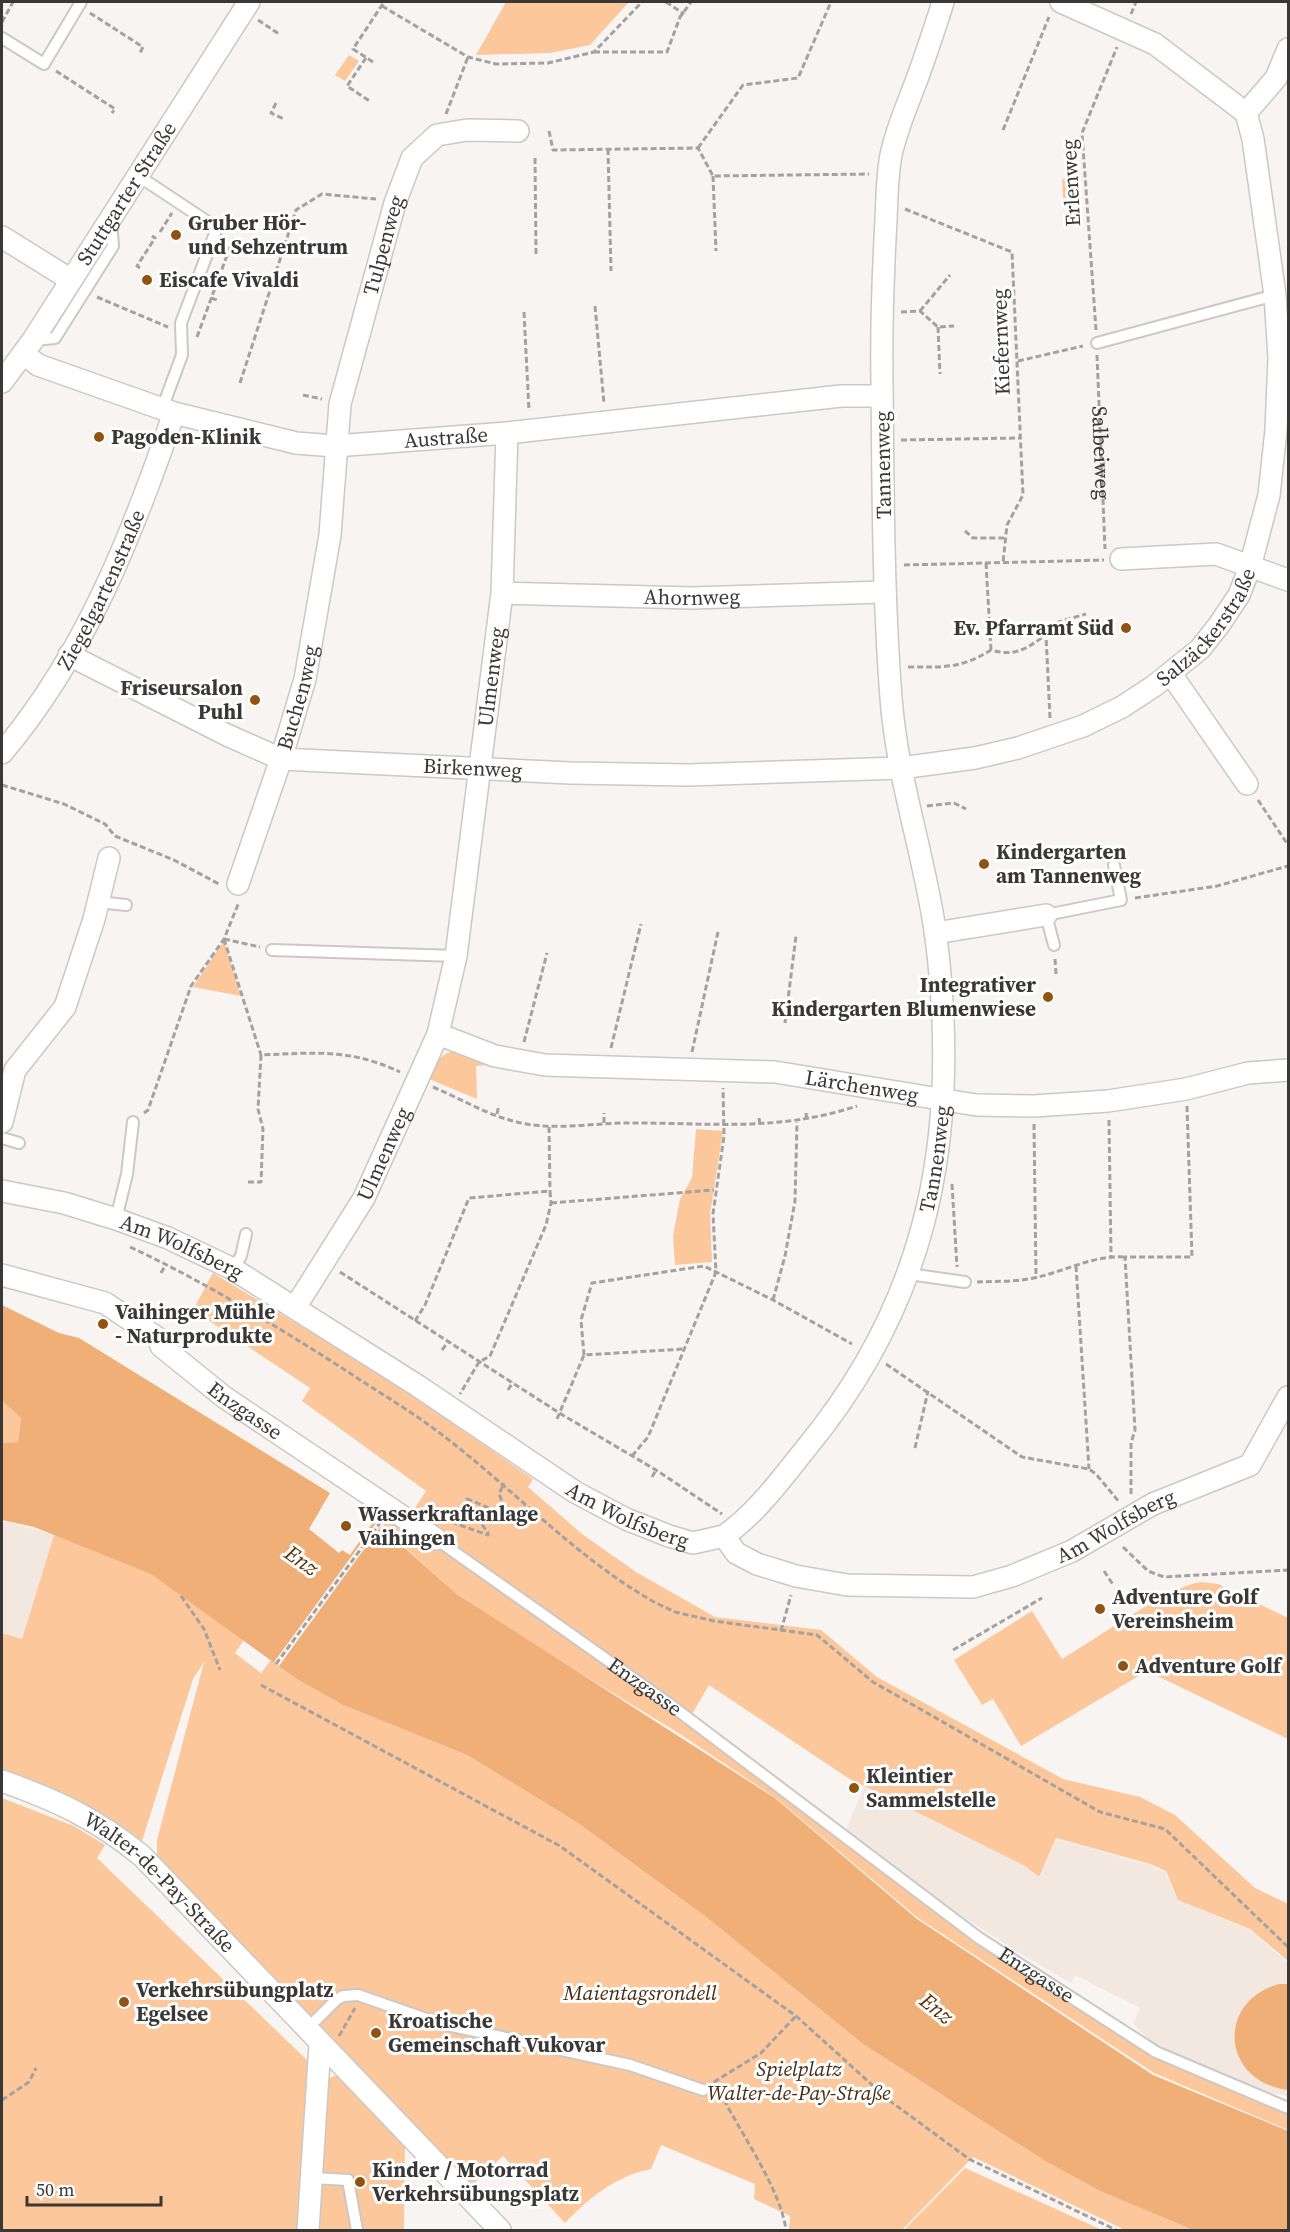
<svg xmlns="http://www.w3.org/2000/svg" width="1290" height="2232" viewBox="0 0 1290 2232" font-family="'Source Serif 4',serif">
  <style>
    .built { fill: #f2e8e0 }
    .green { fill: #fcc79a }
    .water { fill: #f0af77 }
    .pier { fill: #f8f4f2 }
    .lines { fill: none; stroke-linecap: round; stroke-linejoin: round }
    .lane-casing { stroke: #cbc8c5; stroke-width: 14 }
    .street-casing { stroke: #cbc8c5; stroke-width: 24 }
    .path { stroke: #a4a2a0; stroke-width: 3; stroke-dasharray: 6 3; stroke-linecap: butt }
    .lane { stroke: #fff; stroke-width: 10 }
    .street { stroke: #fff; stroke-width: 21 }
    .poi-dot { fill: #8f5312; stroke: #fff; stroke-width: 2 }
    .labels { text-anchor: middle; stroke-width: 6; stroke-linejoin: round; paint-order: stroke }
    .street-label { font-size: 21px; fill: #393837; stroke: #fff }
    .poi-label { font-size: 21px; font-weight: bold; fill: #393837; stroke: #fff; text-anchor: start }
    .park-label { font-size: 21px; font-style: italic; fill: #482d14; stroke: #fff }
    .water-label { font-size: 22px; font-style: italic; fill: #5b3202; stroke: #fff }
  </style>
  <rect width="100%" height="100%" fill="#f8f4f2"/>
  <!-- built -->
  <g class="built">
    <path d="M2,1520l52,15 -32,104 -20,-6z"/>
    <path d="M864,1787l161,79 14,12 17,-39 93,26 16,7 13,28 72,30 38,33v133l-30,-5 -19,-7 -87,-41 -19,-20 7,-15 -65,-33 -4,8 -55,-32 -99,-64 -72,-55z"/>
  </g>
  <!-- green -->
  <g class="green">
    <path d="M506,2h123l-39,43 -40,8 -74,2z"/>
    <path d="M349,55l10,6 -14,20 -10,-6z"/>
    <path d="M1080,178l1,19 -18,1 -1,-19z"/>
    <path d="M224,941l17,55 -48,-9z"/>
    <path d="M457,1050l32,9 1,6 -14,1 1,33 -48,-20c6,-16 10,-25 28,-29z"/>
    <path d="M696,1129l27,2 -13,83 2,48 -37,3 -2,-29 7,-37 12,-21z"/>
    <path d="M213,1273l174,105 146,101 -5,8 54,47 54,38 79,45 106,13 56,47 186,102 77,18 35,18 80,73 33,16v57l-38,-32 -72,-29 -12,-29 -16,-7 -94,-26 -17,39 -14,-11 -177,-88 -139,-93 -21,36 196,148 272,184 132,56v21l-134,-57 -236,-155 -142,-120 -96,-64 -157,-96 -65,-43 -76,-68 6,-8 14,9 24,-37 -124,-90 8,-13 -117,-78z"/>
    <path d="M2,1401l19,17 -3,24 -16,1z"/>
    <path d="M54,1535l97,38 93,67 -9,13 26,20 10,-13 27,20 45,25 124,50 111,68 128,94 157,127 182,117 55,30 93,39h-68l-152,-73 -71,73h-113l1,-14 -36,-17 1,-15 -94,-39 -10,24c-35,7 -61,28 -86,54l-62,-67 -31,29 -315,-321v-24l47,-178 -11,17 -51,162c-45,-36 -86,-52 -140,-70v-138l20,6z"/>
    <path d="M1202,1582l16,2 70,34v121l-141,-68 -126,75 -28,-47 -11,6 -28,-45 78,-49 30,48c31,-18 110,-75 140,-77z"/>
    <path d="M2,1798l72,28 31,19 -8,13 213,205 -4,167h-304z"/>
    <path d="M339,2075l66,65 -1,90h-92l13,-147 6,-6z"/>
    <path d="M965,2168l137,62h-198z"/>
  </g>
  <!-- water -->
  <g class="water">
    <path d="M2,1305l57,28 20,5 251,155 -21,36 30,24 3,-3 8,5 24,-34 84,74 317,203 142,121 236,156 135,56v99h-95l-93,-39 -55,-30 -182,-117 -157,-127 -128,-94 -111,-68 -124,-50 -45,-25 -147,-106 -117,-47 -32,-7v-77l16,-1 3,-24 -19,-17z"/>
    <path d="M1279,1984h9v106c-66,-8 -73,-88 -9,-106z"/>
  </g>
  <!-- pier -->
  <path class="pier" d="M376,1523l5,3 -102,140 -5,-4z"/>
  <g class="lines">
    <!-- lane casing -->
    <g class="lane-casing">
      <g id="lane">
        <path d="M2,38l42,26 37,-62"/>
        <path d="M137,175l80,53 -36,95 1,32 -20,54"/>
        <path d="M34,340l21,-2 58,-92 -2,-25"/>
        <path d="M1097,343l178,-48"/>
        <path d="M98,902l28,3"/>
        <path d="M1054,945l-8,-30 75,-15 -7,-35"/>
        <path d="M272,950l184,6"/>
        <path d="M2,1138l17,5"/>
        <path d="M116,1219l11,-45 6,-52"/>
        <path d="M233,1269l8,-13 5,-22"/>
        <path d="M909,1274l56,8"/>
        <path id="s2" d="M436,1539l232,164 311,235 177,114 132,56"/>
        <path d="M309,2027l27,-27 7,-4 15,-1 80,28 192,42 73,25"/>
        <path d="M312,2178l36,2 9,50"/>
      </g>
    </g>
    <!-- street casing -->
    <g class="street-casing">
      <g id="street">
        <path d="M1246,113l30,-35 12,-29"/>
        <path d="M2,237l69,43"/>
        <path id="s3" d="M24,354l14,11 136,48 122,30 39,3 172,-13 334,-37h41"/>
        <path id="s4" d="M2,382l31,-42 216,-338"/>
        <path d="M1121,559l95,-5 72,26"/>
        <path id="s5" d="M502,593l190,5 192,-6"/>
        <path id="s6" d="M69,655l158,80 54,24 289,14 119,2 212,-7 74,-10 43,-10 65,-22 39,-19 32,-21 46,-37 19,-24 20,-30 11,-28 19,-72 7,-65 3,-72 -4,-63 -22,-156 -7,-26 -91,-69 -94,-42"/>
        <path d="M1171,674l76,110"/>
        <path id="s7" d="M2,753c83,-98 131,-220 172,-340"/>
        <path id="s8" d="M238,884l43,-125 24,-80 25,-144 10,-131 55,-201 17,-45 25,-23 30,-5 51,1"/>
        <path d="M935,933l111,-18"/>
        <path id="s9" d="M438,1034l57,22 50,9 230,7 201,33 58,1 74,-5 78,-12 62,-16 40,-3"/>
        <path d="M2,1122l13,-52 50,-63 29,-88 15,-61"/>
        <path id="s10" d="M2,1191l62,12 52,16 52,19 65,31 185,117 157,106 51,27 43,17 24,7 31,-7 12,17 21,11 39,12 51,9 126,2 39,-11 60,-25 81,-47 97,-39 38,-68"/>
        <path id="s11" d="M2,1275l103,28 54,36 2,7 63,51 212,142"/>
        <path id="s12" d="M296,1306l68,-108 74,-164 18,-78 46,-363 5,-160"/>
        <path id="s13" d="M724,1536c33,-23 58,-58 83,-89 125,-152 153,-318 129,-510 -11,-81 -39,-158 -45,-239 -8,-105 -8,-210 -9,-316 -1,-54 1,-108 4,-162 1,-22 1,-44 5,-65 6,-29 19,-56 29,-84 8,-23 16,-46 23,-69"/>
        <path id="s14" d="M2,1781c56,20 93,37 140,75l358,374"/>
        <path d="M308,2230l12,-186"/>
      </g>
    </g>
    <!-- path -->
    <g class="path">
      <path d="M666,2l18,12"/>
      <path d="M382,6l86,51 28,7 52,-1 46,-11 48,-50"/>
      <path d="M90,13l53,34 -3,6"/>
      <path d="M1131,14l5,-12"/>
      <path d="M258,20l21,14"/>
      <path d="M2,22l11,-20"/>
      <path d="M594,52h73l13,-35 11,-15"/>
      <path d="M366,58l-19,28 24,16"/>
      <path d="M373,62l-20,-13 31,-47"/>
      <path d="M56,71l59,38 -3,4"/>
      <path d="M276,103l-5,10 13,6"/>
      <path d="M446,114l22,-57"/>
      <path d="M1003,130l46,-113"/>
      <path d="M549,131l4,19 145,-2 15,28 156,-2"/>
      <path d="M698,148l45,-63 55,-7 33,-76"/>
      <path d="M608,149l3,122"/>
      <path d="M535,158l1,97"/>
      <path d="M713,176l3,75"/>
      <path d="M905,209l107,43 11,243 -16,30 -4,38"/>
      <path d="M160,232l12,-19"/>
      <path d="M140,268l-3,-2 18,-28 -3,-2"/>
      <path d="M97,297l71,30"/>
      <path d="M211,298l6,2"/>
      <path d="M595,306l9,97"/>
      <path d="M920,311l30,-36"/>
      <path d="M524,312l5,99"/>
      <path d="M901,312l19,-1 18,16 16,-1"/>
      <path d="M938,327l2,47"/>
      <path d="M1096,330l-14,-197 35,-86"/>
      <path d="M197,337l36,-98 6,2"/>
      <path id="s1" d="M1097,355l8,194"/>
      <path d="M1018,361l65,-15"/>
      <path d="M240,383l56,-173 26,-16 54,5"/>
      <path d="M303,395l19,4"/>
      <path d="M901,440l118,-2"/>
      <path d="M965,531l8,7h31"/>
      <path d="M986,563l5,87"/>
      <path d="M904,565l200,-5"/>
      <path d="M908,667c36,0 52,2 83,-17 24,7 35,-1 55,-15"/>
      <path d="M1050,718l-4,-83 12,-13 28,-8"/>
      <path d="M2,785l62,19 41,20 10,12 59,24 45,24"/>
      <path d="M1258,800l30,45"/>
      <path d="M927,806l27,-3 12,6"/>
      <path d="M1135,898l82,-12 71,-20"/>
      <path d="M224,939l37,116"/>
      <path d="M224,939l36,8"/>
      <path d="M1055,959l1,15"/>
      <path d="M785,1023l11,-87"/>
      <path d="M524,1042l23,-89"/>
      <path d="M611,1048l30,-124"/>
      <path d="M692,1052l26,-120"/>
      <path d="M433,1087c26,11 53,27 80,34 35,10 73,3 109,2 84,-1 153,10 235,-17"/>
      <path d="M144,1113l4,-3 43,-124 33,-47 15,-37"/>
      <path d="M806,1113l1,8"/>
      <path d="M497,1114l2,-9"/>
      <path d="M759,1118l1,7"/>
      <path d="M1109,1120l2,136"/>
      <path d="M604,1123v-10"/>
      <path d="M1034,1124l2,154"/>
      <path d="M549,1127l1,64"/>
      <path d="M248,1182h13l2,-53 -5,-20 3,-54c53,-2 88,-7 139,17"/>
      <path d="M952,1184l5,83"/>
      <path d="M551,1203l163,-13"/>
      <path d="M130,1247c73,34 141,76 209,119 31,21 64,40 94,62 76,56 139,127 221,174l21,10 39,9 103,14 56,47 227,130 65,17 123,118"/>
      <path d="M1076,1266l13,203"/>
      <path d="M340,1272l221,142 95,56 66,44"/>
      <path d="M161,1273l5,-9"/>
      <path d="M977,1282c20,-1 42,0 61,-5 30,-7 56,-22 87,-20"/>
      <path d="M773,1300l12,-44 10,-55 2,-79"/>
      <path d="M415,1321l10,-16 44,-107 81,-7 1,12 -5,22 -56,131 -11,6 -19,32"/>
      <path d="M442,1350l6,-8"/>
      <path d="M584,1355l-3,-35 11,-37 112,-17 69,34 79,44"/>
      <path d="M886,1364l136,93 67,12 7,5 24,29"/>
      <path d="M508,1390l5,-8"/>
      <path d="M557,1419l27,-64 100,-6"/>
      <path d="M915,1448l13,-57"/>
      <path d="M632,1456l16,-19 68,-165 -3,-58 11,-78 -1,-48"/>
      <path d="M652,1477l4,-7"/>
      <path d="M1131,1494v-51l4,-13 -10,-173h67l-5,-151"/>
      <path d="M443,1519l45,16v-2l-21,-30v-4l35,14 4,-2 -7,-17 5,-11"/>
      <path d="M1123,1547l25,24 16,6 124,-7"/>
      <path d="M1104,1571l10,15"/>
      <path d="M181,1596l23,33 16,41"/>
      <path d="M781,1631l10,-36"/>
      <path d="M953,1650l89,-52"/>
      <path d="M276,1664l104,-141"/>
      <path d="M261,1685l299,161 236,170 94,85 79,58 147,71"/>
      <path d="M339,2036l16,-28"/>
      <path d="M714,2082l47,-29 35,-37"/>
      <path d="M716,2096l8,4c19,36 57,91 62,130"/>
      <path d="M2,2100l27,-18 7,-14"/>
    </g>
    <!-- lane -->
    <use href="#lane" class="lane"/>
    <!-- street -->
    <use href="#street" class="street"/>
  </g>
  <!-- markers -->
  <g class="poi-dot">
    <circle cx="176" cy="235" r="6"/>
    <circle cx="147" cy="280" r="6"/>
    <circle cx="99" cy="437" r="6"/>
    <circle cx="1126" cy="628" r="6"/>
    <circle cx="255" cy="700" r="6"/>
    <circle cx="984" cy="864" r="6"/>
    <circle cx="1048" cy="997" r="6"/>
    <circle cx="103" cy="1324" r="6"/>
    <circle cx="346" cy="1526" r="6"/>
    <circle cx="1100" cy="1609" r="6"/>
    <circle cx="1123" cy="1666" r="6"/>
    <circle cx="854" cy="1788" r="6"/>
    <circle cx="124" cy="2002" r="6"/>
    <circle cx="376" cy="2033" r="6"/>
    <circle cx="360" cy="2182" r="6"/>
  </g>
  <g class="labels">
    <!-- street labels -->
    <g class="street-label">
      <text transform="translate(1071 183) rotate(-93)" y="7">Erlenweg</text>
      <text dy="7" stroke="none"><textPath href="#s4" startOffset="226">Stuttgarter Straße</textPath></text>
      <text dy="7" stroke="none"><textPath href="#s8" startOffset="658">Tulpenweg</textPath></text>
      <text transform="translate(1001 342) rotate(-92)" y="7">Kiefernweg</text>
      <text dy="7" stroke="none"><textPath href="#s3" startOffset="438">Austraße</textPath></text>
      <text dy="7" stroke="none"><textPath href="#s1" startOffset="98">Salbeiweg</textPath></text>
      <text transform="translate(883 465) rotate(-91)" y="7">Tannenweg</text>
      <text dy="7" stroke="none"><textPath href="#s7" startOffset="192">Ziegelgartenstraße</textPath></text>
      <text dy="7" stroke="none"><textPath href="#s5" startOffset="190">Ahornweg</textPath></text>
      <text dy="7" stroke="none"><textPath href="#s6" startOffset="1206">Salzäckerstraße</textPath></text>
      <text dy="7" stroke="none"><textPath href="#s12" startOffset="669">Ulmenweg</textPath></text>
      <text dy="7" stroke="none"><textPath href="#s8" startOffset="196">Buchenweg</textPath></text>
      <text dy="7" stroke="none"><textPath href="#s6" startOffset="428">Birkenweg</textPath></text>
      <text dy="7" stroke="none"><textPath href="#s9" startOffset="430">Lärchenweg</textPath></text>
      <text dy="7" stroke="none"><textPath href="#s12" startOffset="176">Ulmenweg</textPath></text>
      <text dy="7" stroke="none"><textPath href="#s13" startOffset="442">Tannenweg</textPath></text>
      <text dy="7" stroke="none"><textPath href="#s10" startOffset="189">Am Wolfsberg</textPath></text>
      <text dy="7" stroke="none"><textPath href="#s11" startOffset="285">Enzgasse</textPath></text>
      <text dy="7" stroke="none"><textPath href="#s10" startOffset="711">Am Wolfsberg</textPath></text>
      <text dy="7" stroke="none"><textPath href="#s10" startOffset="1233">Am Wolfsberg</textPath></text>
      <text dy="7" stroke="none"><textPath href="#s2" startOffset="256">Enzgasse</textPath></text>
      <text dy="7" stroke="none"><textPath href="#s14" startOffset="190">Walter-de-Pay-Straße</textPath></text>
      <text dy="7" stroke="none"><textPath href="#s2" startOffset="742">Enzgasse</textPath></text>
    </g>
    <!-- poi labels -->
    <g class="poi-label">
      <text x="188" y="230">Gruber Hör-<tspan x="188" dy="24">und Sehzentrum</tspan></text>
      <text x="159" y="287">Eiscafe Vivaldi</text>
      <text x="111" y="444">Pagoden-Klinik</text>
      <text x="1114" y="635" text-anchor="end">Ev. Pfarramt Süd</text>
      <text x="243" y="695" text-anchor="end">Friseursalon<tspan x="243" dy="24">Puhl</tspan></text>
      <text x="996" y="859">Kindergarten<tspan x="996" dy="24">am Tannenweg</tspan></text>
      <text x="1036" y="992" text-anchor="end">Integrativer<tspan x="1036" dy="24">Kindergarten Blumenwiese</tspan></text>
      <text x="115" y="1319">Vaihinger Mühle<tspan x="115" dy="24">- Naturprodukte</tspan></text>
      <text x="358" y="1521">Wasserkraftanlage<tspan x="358" dy="24">Vaihingen</tspan></text>
      <text x="1112" y="1604">Adventure Golf<tspan x="1112" dy="24">Vereinsheim</tspan></text>
      <text x="1135" y="1673">Adventure Golf</text>
      <text x="866" y="1783">Kleintier<tspan x="866" dy="24">Sammelstelle</tspan></text>
      <text x="136" y="1997">Verkehrsübungplatz<tspan x="136" dy="24">Egelsee</tspan></text>
      <text x="388" y="2028">Kroatische<tspan x="388" dy="24">Gemeinschaft Vukovar</tspan></text>
      <text x="372" y="2177">Kinder / Motorrad<tspan x="372" dy="24">Verkehrsübungsplatz</tspan></text>
    </g>
    <!-- park labels -->
    <g class="park-label">
      <text x="640" y="2000">Maientagsrondell</text>
      <text x="799" y="2076">Spielplatz<tspan x="799" dy="24">Walter-de-Pay-Straße</tspan></text>
    </g>
    <!-- water labels -->
    <g class="water-label">
      <text transform="translate(302 1560) rotate(35)" y="8">Enz</text>
      <text transform="translate(937 2008) rotate(39)" y="8">Enz</text>
    </g>
  </g>
  <!-- border -->
  <rect width="1290" height="2232" fill="none" stroke="#393837" stroke-width="6"/>
  <!-- scale -->
  <path d="M27 2196v9h134v-9" fill="none" stroke="#393837" stroke-width="3"/>
  <text x="36" y="2196" font-size="18" fill="#393837" stroke="#ffffff" stroke-width="4.5" paint-order="stroke">50 m</text>
</svg>
